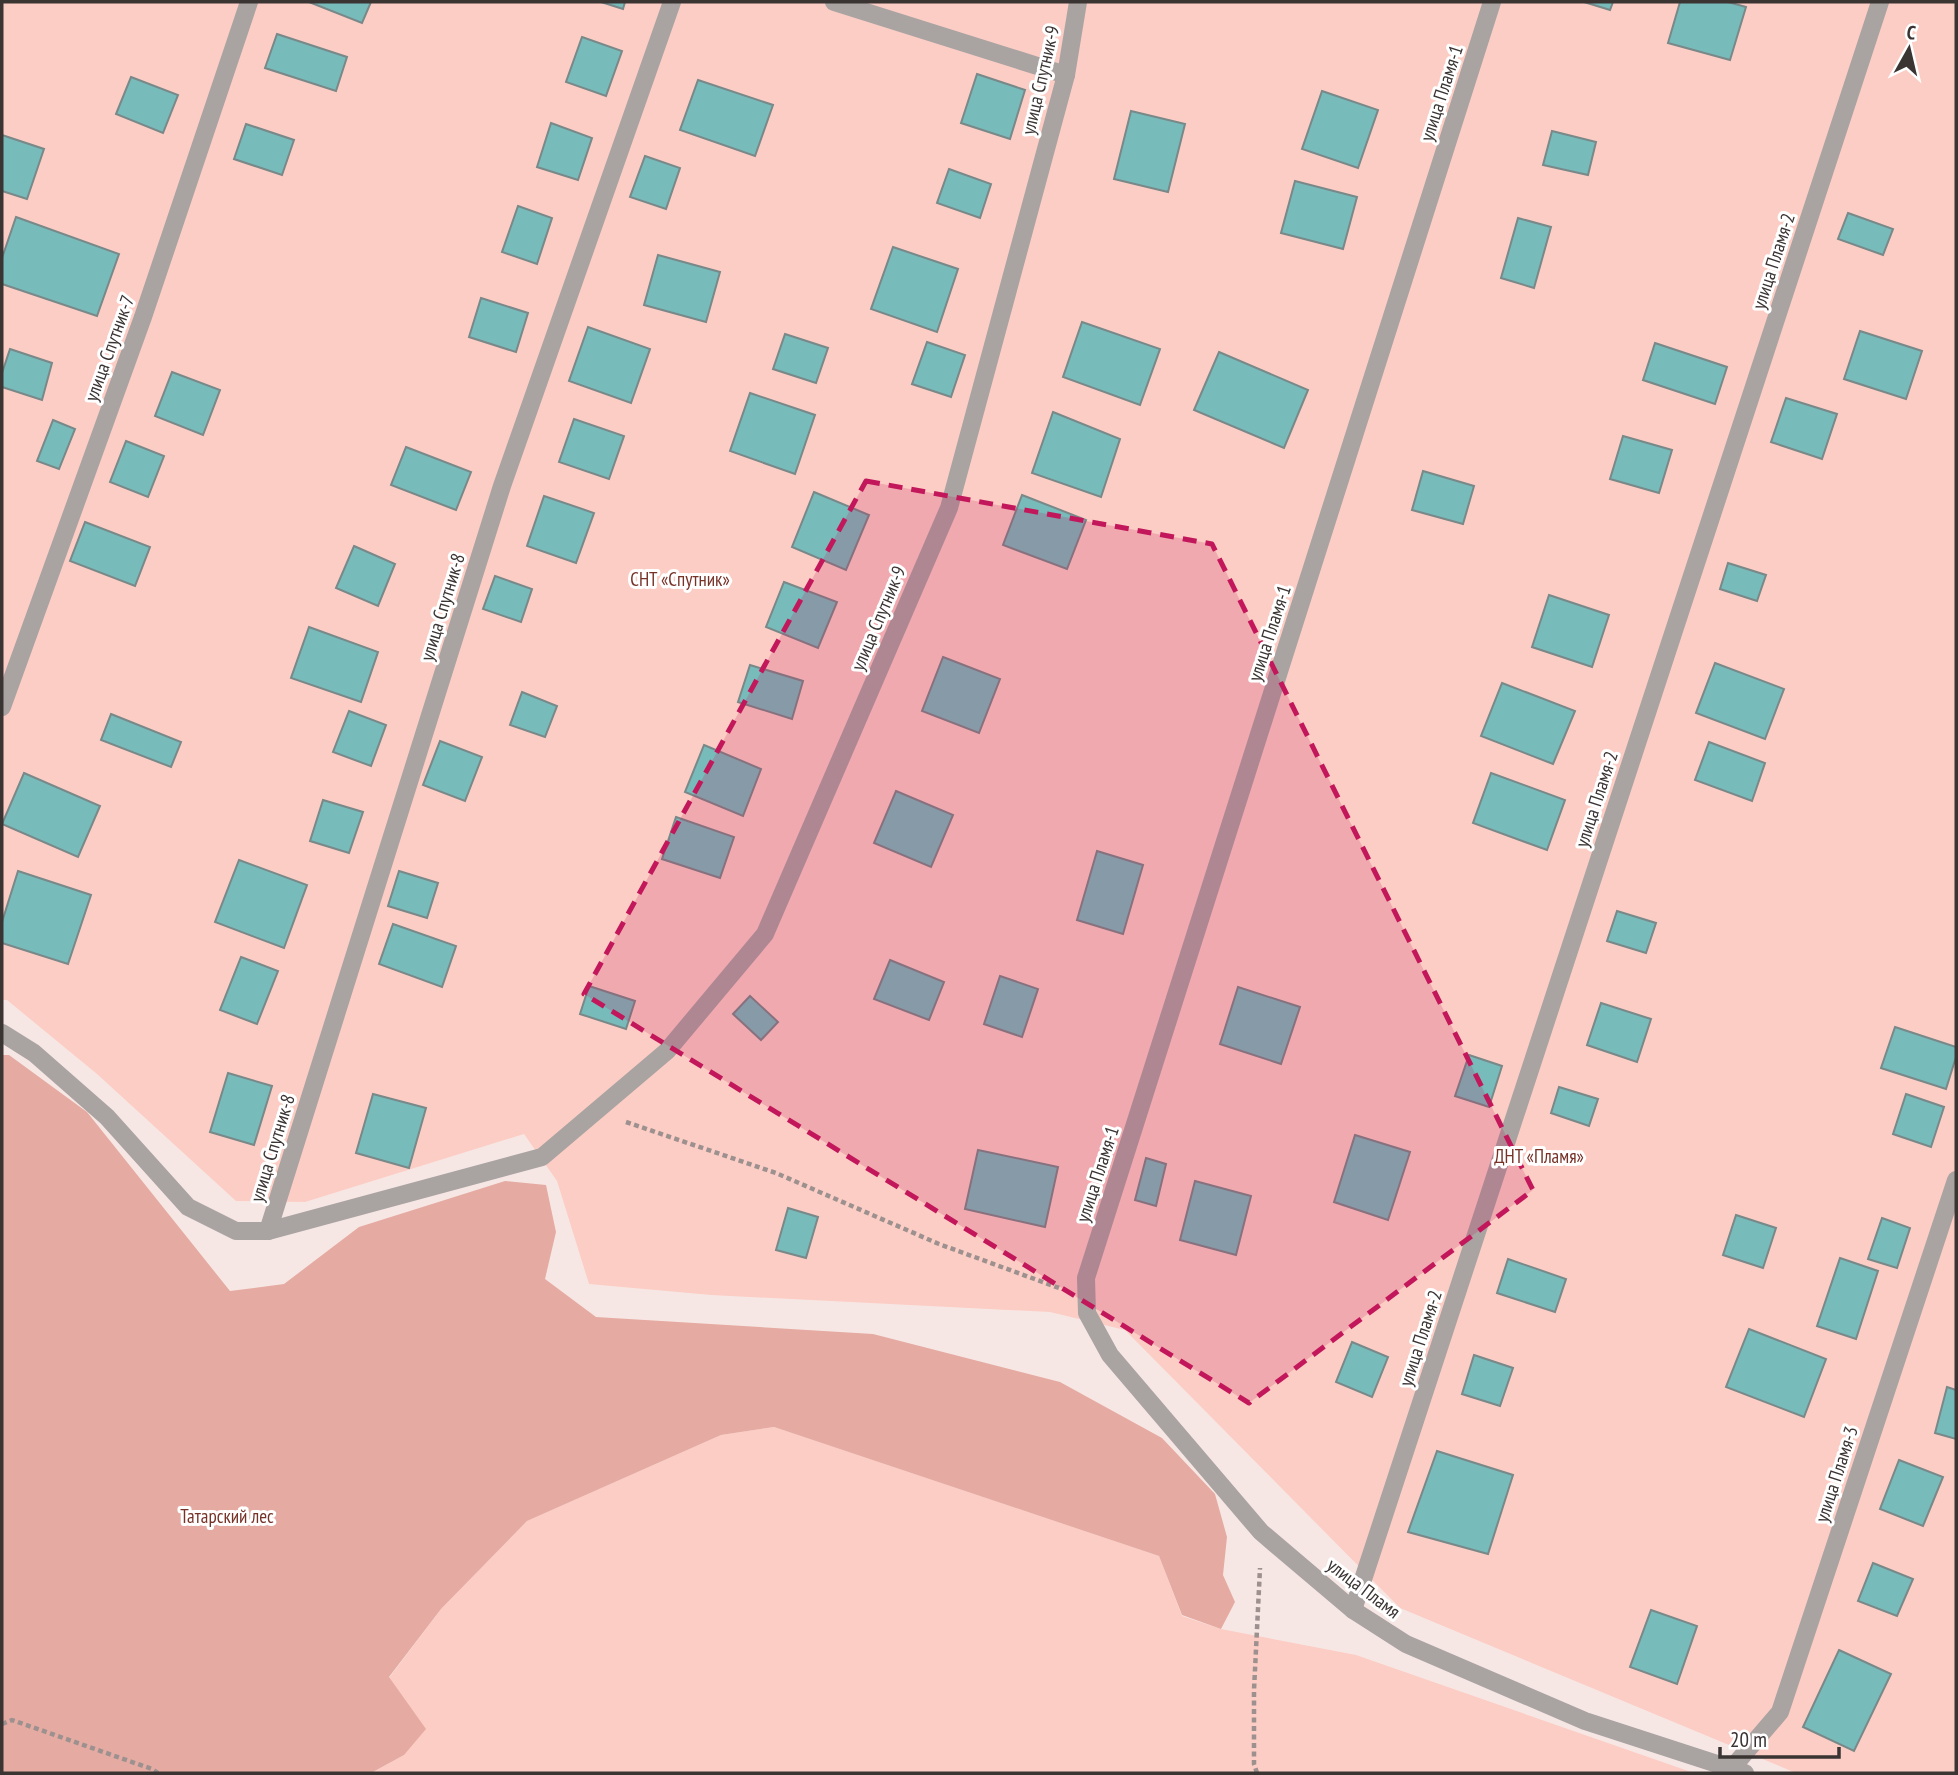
<svg xmlns="http://www.w3.org/2000/svg" width="1958" height="1775" viewBox="0 0 1958 1775" font-family="'PT Sans Narrow',sans-serif">
  <style>
    .green { fill: #fccdc4 }
    .forest { fill: #e5aba2 }
    .building { fill: #7bb; stroke: #798888; stroke-width: 2 }
    .lines { fill: none; stroke-linecap: round; stroke-linejoin: round }
    .path { stroke: #9d918f; stroke-width: 4.5; stroke-dasharray: 5 3.5; stroke-linecap: butt }
    .lane { stroke: #a9a3a2; stroke-width: 18 }
    .street { stroke: #a9a3a2; stroke-width: 18 }
    .marked { fill: #c2185b; fill-opacity: 0.2; stroke: #c2185b; stroke-width: 5; stroke-dasharray: 14 9; stroke-linejoin: round }
    .labels { text-anchor: middle; stroke-width: 6; stroke-linejoin: round; paint-order: stroke }
    .street-label { font-size: 19px; fill: #3a3433; stroke: #fff }
    .park-label { font-size: 19px; fill: #773228; stroke: #fff }
  </style>
  <rect width="100%" height="100%" fill="#f7e7e4"/>
  <!-- green -->
  <g class="green">
    <path d="M2,2h1954v1771h-160l-396,-165 -275,-278 -75,-18 -339,-17 -122,-11 -32,-103 -33,-47 -219,68 -69,-1 -139,-127 -90,-74h-5z"/>
    <path d="M774,1427l385,129 23,60 39,13 135,26 338,118h-1323l33,-18 -15,-77 52,-69 86,-88 194,-86z"/>
  </g>
  <!-- forest -->
  <path class="forest" d="M2,1055h7l78,57 143,179 54,-7 75,-57 146,-46 41,4 10,47 -11,47 51,38 277,17 187,48 102,56 53,56 12,43 -4,38 12,27 -14,27 -39,-14 -23,-59 -385,-129 -53,8 -194,86 -86,88 -52,68 37,52 -22,26 -33,18h-369z"/>
  <!-- building -->
  <g class="building">
    <path d="M309,2h62l-9,21z"/>
    <path d="M601,2h24l-2,7z"/>
    <path d="M1584,2h29l-3,8z"/>
    <path d="M1680,2h48l18,5 -16,53 -62,-17z"/>
    <path d="M277,34l70,23 -11,34 -71,-23z"/>
    <path d="M582,37l40,14 -16,45 -40,-14z"/>
    <path d="M977,74l48,16 -15,49 -49,-16z"/>
    <path d="M131,77l47,18 -15,38 -47,-19z"/>
    <path d="M698,80l75,25 -18,51 -75,-26z"/>
    <path d="M1322,91l56,19 -20,58 -56,-19z"/>
    <path d="M1131,111l54,13 -17,68 -54,-13z"/>
    <path d="M551,123l41,15 -14,42 -41,-13z"/>
    <path d="M246,124l48,16 -12,35 -48,-16z"/>
    <path d="M1552,131l44,11 -8,33 -45,-10z"/>
    <path d="M2,135l42,14 -17,50 -25,-8z"/>
    <path d="M645,156l35,12 -14,41 -36,-12z"/>
    <path d="M949,169l42,15 -11,34 -43,-15z"/>
    <path d="M1295,181l62,16 -14,52 -62,-16z"/>
    <path d="M518,206l34,12 -15,46 -35,-12z"/>
    <path d="M1848,213l45,16 -10,26 -45,-16z"/>
    <path d="M16,217l103,37 -22,62 -95,-32v-26z"/>
    <path d="M1518,218l33,9 -17,61 -33,-10z"/>
    <path d="M893,247l65,22 -21,63 -66,-23z"/>
    <path d="M658,255l62,17 -14,50 -62,-17z"/>
    <path d="M481,298l47,15 -12,39 -47,-15z"/>
    <path d="M1082,322l78,27 -20,56 -77,-28z"/>
    <path d="M588,327l62,22 -19,54 -62,-22z"/>
    <path d="M1860,331l62,20 -16,48 -62,-20z"/>
    <path d="M785,334l43,14 -12,35 -43,-14z"/>
    <path d="M927,342l38,13 -14,42 -39,-13z"/>
    <path d="M1655,343l72,24 -12,37 -72,-24z"/>
    <path d="M10,349l42,14 -10,37 -40,-13v-14z"/>
    <path d="M1219,352l89,38 -24,58 -90,-38z"/>
    <path d="M172,372l48,18 -17,45 -48,-19z"/>
    <path d="M750,393l65,22 -20,59 -65,-23z"/>
    <path d="M1786,398l51,16 -15,45 -51,-17z"/>
    <path d="M1053,412l67,27 -19,58 -69,-24z"/>
    <path d="M574,419l50,17 -15,43 -50,-17z"/>
    <path d="M53,420l22,9 -16,40 -22,-8z"/>
    <path d="M1623,436l49,14 -13,43 -49,-14z"/>
    <path d="M126,441l38,15 -16,41 -38,-15z"/>
    <path d="M406,447l65,25 -15,38 -65,-25z"/>
    <path d="M1423,471l51,15 -11,38 -51,-14z"/>
    <path d="M814,492l55,23 -23,55 -54,-23z"/>
    <path d="M1022,495l64,25 -19,49 -64,-24z"/>
    <path d="M544,496l50,17 -18,50 -49,-17z"/>
    <path d="M85,522l65,25 -15,39 -65,-25z"/>
    <path d="M354,546l41,18 -17,42 -42,-18z"/>
    <path d="M1728,563l38,12 -9,26 -37,-12z"/>
    <path d="M495,576l37,13 -11,33 -38,-13z"/>
    <path d="M784,582l53,20 -19,46 -52,-21z"/>
    <path d="M1549,595l60,20 -17,52 -60,-20z"/>
    <path d="M309,627l69,25 -17,50 -70,-24z"/>
    <path d="M943,657l57,22 -21,54 -57,-22z"/>
    <path d="M1715,663l69,26 -19,50 -69,-26z"/>
    <path d="M750,665l53,16 -11,38 -54,-17z"/>
    <path d="M1502,683l73,28 -22,53 -72,-28z"/>
    <path d="M522,692l35,14 -12,31 -35,-12z"/>
    <path d="M349,711l37,14 -15,41 -38,-14z"/>
    <path d="M111,714l70,28 -10,25 -70,-27z"/>
    <path d="M440,741l42,16 -17,44 -42,-16z"/>
    <path d="M1709,742l56,21 -13,38 -57,-21z"/>
    <path d="M704,745l57,24 -18,47 -58,-24z"/>
    <path d="M24,773l76,33 -22,51 -76,-33z"/>
    <path d="M1491,773l74,27 -18,50 -74,-27z"/>
    <path d="M896,791l57,24 -22,52 -57,-24z"/>
    <path d="M323,800l40,12 -14,41 -39,-12z"/>
    <path d="M676,817l58,20 -14,41 -58,-19z"/>
    <path d="M1097,851l46,14 -20,69 -46,-14z"/>
    <path d="M239,860l68,25 -23,63 -69,-26z"/>
    <path d="M18,871l73,24 -23,69 -66,-21v-21z"/>
    <path d="M399,871l39,12 -11,35 -39,-12z"/>
    <path d="M1617,911l39,12 -10,30 -39,-12z"/>
    <path d="M393,924l63,22 -14,41 -63,-23z"/>
    <path d="M241,957l37,14 -21,53 -37,-14z"/>
    <path d="M890,960l54,22 -15,38 -55,-21z"/>
    <path d="M1000,976l38,13 -16,48 -38,-13z"/>
    <path d="M589,986l46,15 -9,28 -46,-15z"/>
    <path d="M1238,987l62,20 -19,57 -61,-20z"/>
    <path d="M750,996l28,26 -17,18 -28,-26z"/>
    <path d="M1601,1003l50,16 -14,43 -50,-17z"/>
    <path d="M1895,1027l61,20v10l-10,32 -65,-21z"/>
    <path d="M1469,1055l33,11 -13,41 -34,-11z"/>
    <path d="M228,1073l44,13 -18,59 -44,-13z"/>
    <path d="M1559,1087l39,12 -9,27 -38,-13z"/>
    <path d="M373,1094l53,14 -17,60 -53,-15z"/>
    <path d="M1906,1094l38,13 -13,40 -38,-13z"/>
    <path d="M1355,1135l55,17 -22,68 -54,-18z"/>
    <path d="M978,1150l80,17 -13,60 -80,-18z"/>
    <path d="M1146,1158l20,6 -10,42 -21,-6z"/>
    <path d="M1195,1181l56,15 -15,59 -56,-15z"/>
    <path d="M788,1208l30,9 -12,41 -30,-8z"/>
    <path d="M1736,1215l40,13 -13,40 -40,-13z"/>
    <path d="M1882,1218l28,10 -13,40 -29,-9z"/>
    <path d="M1840,1258l38,13 -22,68 -39,-13z"/>
    <path d="M1508,1259l58,20 -11,33 -58,-19z"/>
    <path d="M1749,1329l77,30 -22,58 -78,-30z"/>
    <path d="M1352,1342l36,15 -16,40 -36,-15z"/>
    <path d="M1474,1355l39,13 -13,38 -38,-12z"/>
    <path d="M1947,1387l9,3v49l-21,-6z"/>
    <path d="M1437,1451l76,24 -25,79 -80,-22z"/>
    <path d="M1899,1460l44,17 -20,49 -43,-17z"/>
    <path d="M1873,1563l40,16 -16,37 -39,-15z"/>
    <path d="M1651,1610l46,16 -20,58 -47,-17z"/>
    <path d="M1839,1650l52,24 -37,77 -51,-24z"/>
  </g>
  <g class="lines">
    <!-- path -->
    <g class="path">
      <path d="M626,1122l150,51 163,71 120,44"/>
      <path d="M2,1724l10,-4 140,49 6,4"/>
      <path d="M1257,1773l-3,-9v-74l6,-122"/>
    </g>
    <!-- lane -->
    <path class="lane" d="M834,2l232,73"/>
    <!-- street -->
    <g class="street">
      <path d="M1492,2l-406,1276 1,35 23,42 151,177 92,78 53,34 179,77 160,52"/>
      <path d="M2,707l141,-390 106,-315"/>
      <path d="M2,1033l32,20 73,64 81,90 48,24h32l274,-74 125,-106 98,-117 184,-426 117,-433 12,-73"/>
      <path d="M268,1231l234,-745 170,-484"/>
      <path d="M1353,1610l527,-1608"/>
      <path d="M1732,1768l48,-56 176,-532"/>
    </g>
  </g>
  <!-- marked area -->
  <path class="marked" d="M866,481l346,63 321,646 -284,213 -665,-409z"/>
  <g class="labels">
    <!-- street labels -->
    <g class="street-label">
      <text transform="translate(1040 80) rotate(-77)" y="7">улица Спутник-9</text>
      <text transform="translate(1441 93) rotate(-72)" y="7">улица Пламя-1</text>
      <text transform="translate(1773 261) rotate(-72)" y="7">улица Пламя-2</text>
      <text transform="translate(109 348) rotate(-70)" y="7">улица Спутник-7</text>
      <text transform="translate(442 607) rotate(-73)" y="7">улица Спутник-8</text>
      <text transform="translate(878 618) rotate(-67)" y="7">улица Спутник-9</text>
      <text transform="translate(1269 633) rotate(-72)" y="7">улица Пламя-1</text>
      <text transform="translate(1596 799) rotate(-72)" y="7">улица Пламя-2</text>
      <text transform="translate(272 1148) rotate(-73)" y="7">улица Спутник-8</text>
      <text transform="translate(1097 1174) rotate(-72)" y="7">улица Пламя-1</text>
      <text transform="translate(1420 1338) rotate(-72)" y="7">улица Пламя-2</text>
      <text transform="translate(1836 1474) rotate(-72)" y="7">улица Пламя-3</text>
      <text transform="translate(1364 1588) rotate(37)" y="7">улица Пламя</text>
    </g>
    <!-- park labels -->
    <g class="park-label">
      <text x="680" y="586">СНТ «Спутник»</text>
      <text x="1539" y="1163">ДНТ «Пламя»</text>
      <text x="227" y="1523">Татарский лес</text>
    </g>
  </g>
  <!-- border -->
  <rect width="1958" height="1775" fill="none" stroke="#3a3433" stroke-width="7"/>
  <!-- north arrow -->
  <g transform="translate(1909 49) rotate(8)" stroke="#ffffff" stroke-width="5" paint-order="stroke">
  <path d="M0-5L12 26L0 18L-12 26Z" fill="#3a3433"/>
  <text y="-10" font-size="19" font-weight="bold" text-anchor="middle" fill="#3a3433">С</text>
  </g>
  <!-- scale -->
  <path d="M1720 1747v10h119v-10" fill="none" stroke="#3a3433" stroke-width="3.5"/>
  <text x="1730" y="1747" font-size="21" fill="#3a3433" stroke="#ffffff" stroke-width="5" paint-order="stroke">20 m</text>
</svg>
